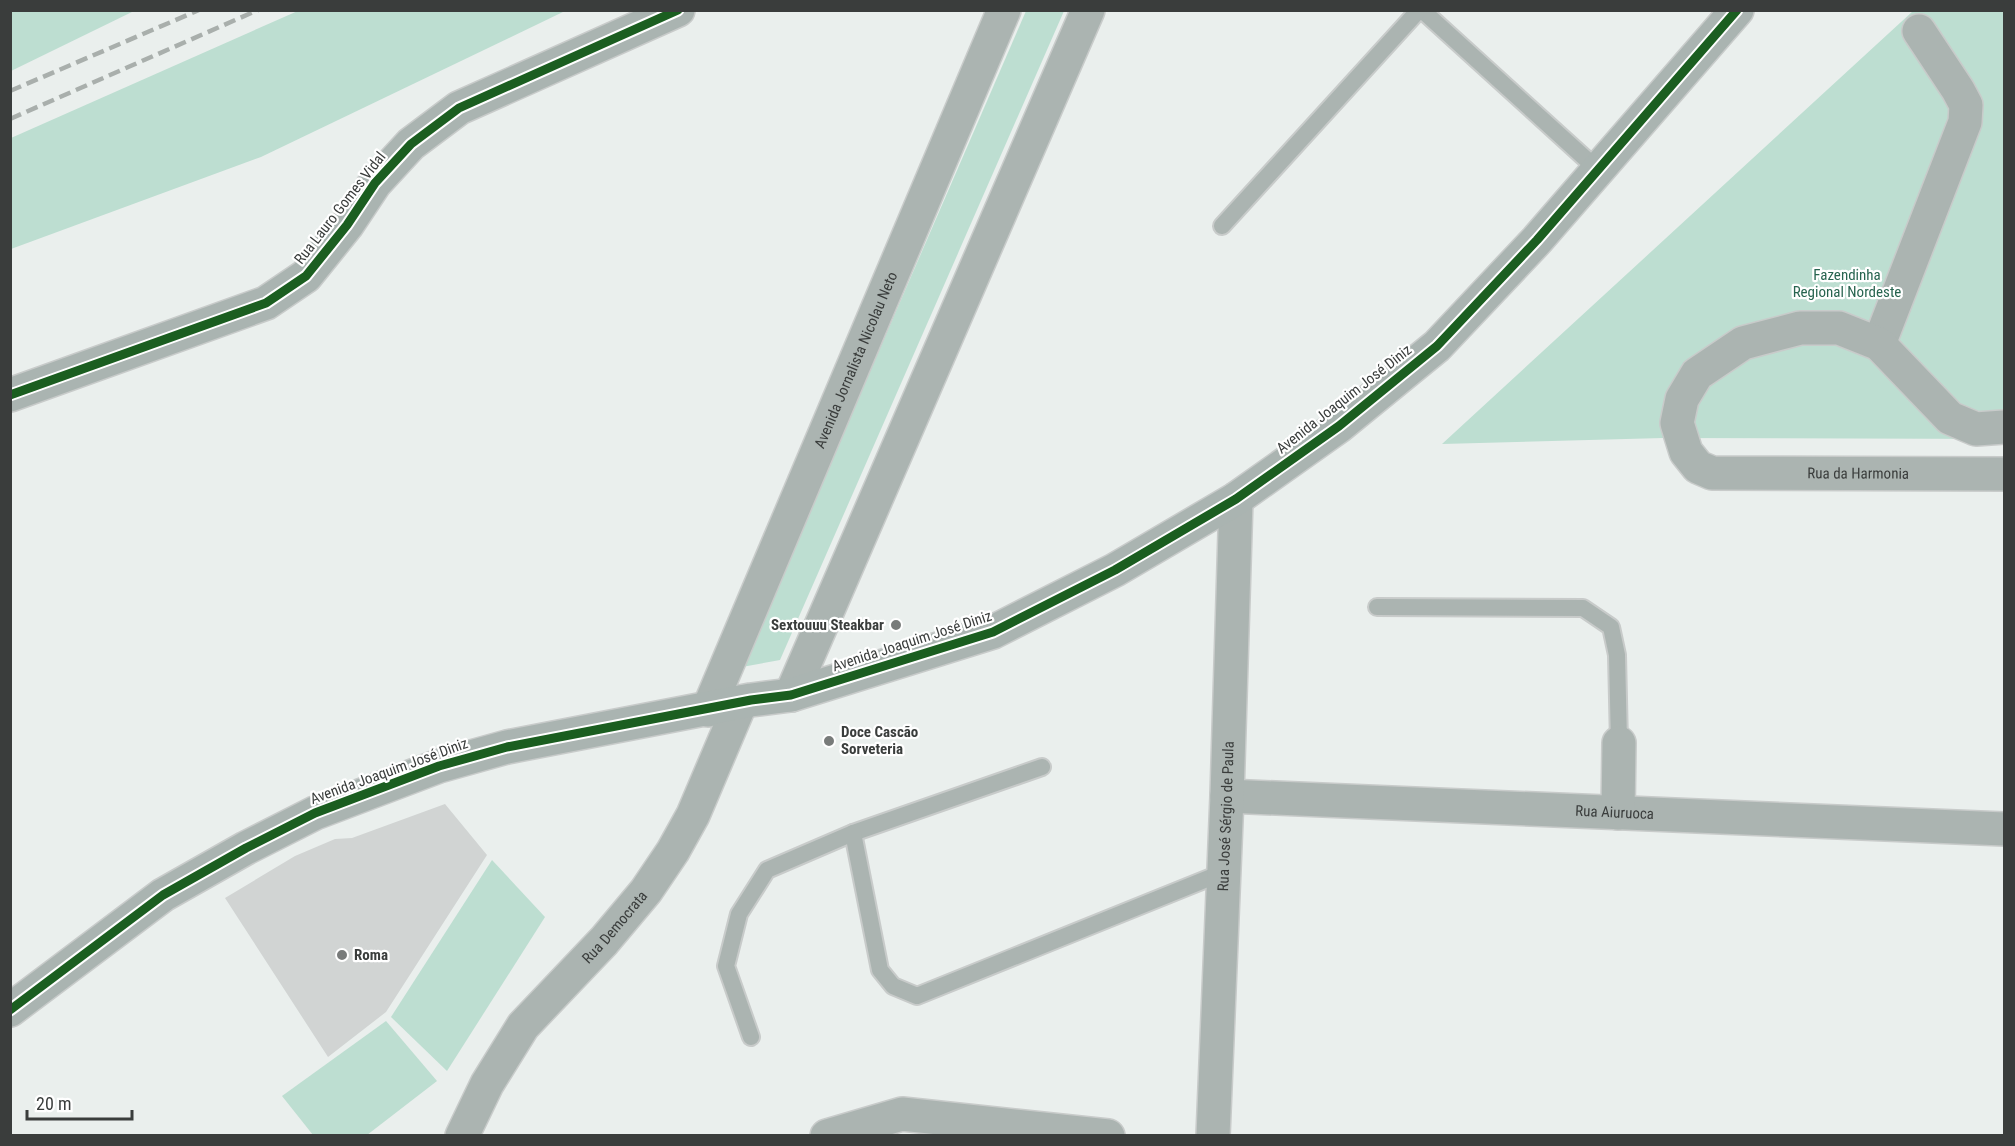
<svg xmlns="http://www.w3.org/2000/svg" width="2015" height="1146" viewBox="0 0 2015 1146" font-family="'Roboto Condensed',sans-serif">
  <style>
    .green { fill: #bdded1 }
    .building { fill: #d1d4d3 }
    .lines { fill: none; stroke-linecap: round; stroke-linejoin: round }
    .lane-casing { stroke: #c8cbca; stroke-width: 20 }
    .street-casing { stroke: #c8cbca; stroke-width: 36 }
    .secondary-casing { stroke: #c8cbca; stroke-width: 36 }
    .lane { stroke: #abb4b1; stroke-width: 16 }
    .street { stroke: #abb4b1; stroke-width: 33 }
    .secondary { stroke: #aab4b1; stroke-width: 33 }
    .rail { stroke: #a9afac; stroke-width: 4.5; stroke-dasharray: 12 6; stroke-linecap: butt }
    .cycleway-casing { stroke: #fff; stroke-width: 13 }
    .cycleway { stroke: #1b5e20; stroke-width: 9 }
    .poi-dot { fill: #787b7a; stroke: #fff; stroke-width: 2 }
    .labels { text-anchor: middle; stroke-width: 4.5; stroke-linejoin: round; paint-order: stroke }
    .street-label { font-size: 15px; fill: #3a3d3c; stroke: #fff }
    .park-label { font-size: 15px; fill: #27644f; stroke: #fff }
    .poi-label { font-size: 15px; font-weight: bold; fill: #3a3d3c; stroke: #fff; text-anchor: start }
  </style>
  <rect width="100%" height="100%" fill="#eaefed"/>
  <!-- green -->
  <g class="green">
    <path d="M11,10h123v1l-123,60z"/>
    <path d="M300,10l265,1 -304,146 -250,92v-111z"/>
    <path d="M1026,11h38l-284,649 -38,7z"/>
    <path d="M1913,11h91v428l-341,-1 -221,6z"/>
    <path d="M492,860l53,57 -98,154 -56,-54z"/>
    <path d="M386,1021l51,60 -70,54h-54l-31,-39z"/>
  </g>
  <!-- building -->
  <path class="building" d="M445,804l42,51 -101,157 -58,45 -103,-159 70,-42 40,-17 17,-1z"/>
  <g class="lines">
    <!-- lane casing -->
    <g class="lane-casing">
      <g id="lane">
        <path d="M1422,10l176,160"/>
        <path d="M1222,226l197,-216"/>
        <path d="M1377,607l206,1 28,19 6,28 2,88"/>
        <path d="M853,833l189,-66"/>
        <path d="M751,1037l-25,-71 13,-52 28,-44 86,-37 27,137 13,16 24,10 307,-124"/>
      </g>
    </g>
    <!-- street casing -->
    <g class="street-casing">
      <g id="street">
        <path d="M1879,344l86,-222 1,-17 -8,-15 -39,-59"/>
        <path id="s1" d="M2004,427l-28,2 -26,-11 -71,-74 -40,-16h-39l-57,15 -46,31 -15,25 -5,24 9,29 12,15 14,6 292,1"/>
        <path d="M791,695l297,-685"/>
        <path id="s2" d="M708,710l296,-700"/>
        <path id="s3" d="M1227,796l777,33"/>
        <path d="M1618,813l1,-70"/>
        <path id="s4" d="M462,1136l25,-52 36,-58 81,-85 42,-50 27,-40 20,-36 48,-113"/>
        <path d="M827,1136l75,-22 206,22"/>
        <path id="s5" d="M1213,1136l14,-340 9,-297"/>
      </g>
    </g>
    <!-- secondary casing -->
    <g class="secondary-casing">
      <g id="secondary">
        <path d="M10,395l256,-92 40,-27 41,-51 28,-42 36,-39 48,-36 219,-98"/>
        <path d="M10,1010l153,-115 83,-47 69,-35 124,-47 68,-19 244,-47 40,-5 202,-63 122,-62 121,-71 103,-73 98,-80 100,-106 200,-230"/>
      </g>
    </g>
    <!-- lane -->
    <use href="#lane" class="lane"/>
    <!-- street -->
    <use href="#street" class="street"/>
    <!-- secondary -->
    <use href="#secondary" class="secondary"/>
    <!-- rail -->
    <g class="rail">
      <path d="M10,91l189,-81"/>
      <path d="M10,119l248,-109"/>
    </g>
    <!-- cycleway casing -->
    <g class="cycleway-casing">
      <g id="cycleway">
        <path d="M10,395l256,-92 40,-27 41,-51 28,-42 36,-39 48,-36 219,-98"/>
        <path d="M10,1010l153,-115 83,-47 69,-35 124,-47 68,-19 244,-47 40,-5 202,-63 122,-62 121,-71 103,-73 98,-80 100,-106 200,-230"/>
      </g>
    </g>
    <!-- cycleway -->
    <use href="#cycleway" class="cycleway"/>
  </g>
  <!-- markers -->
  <g class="poi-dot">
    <circle cx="896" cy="625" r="6"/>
    <circle cx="829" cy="741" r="6"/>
    <circle cx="342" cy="955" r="6"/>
  </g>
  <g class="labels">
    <!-- street labels -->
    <g class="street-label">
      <text transform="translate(340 208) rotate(-52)" y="5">Rua Lauro Gomes Vidal</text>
      <text dy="5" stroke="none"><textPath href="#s2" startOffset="380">Avenida Jornalista Nicolau Neto</textPath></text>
      <text transform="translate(1344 399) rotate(-38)" y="5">Avenida Joaquim José Diniz</text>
      <text dy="5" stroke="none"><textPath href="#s1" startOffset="620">Rua da Harmonia</textPath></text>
      <text transform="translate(912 641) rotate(-18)" y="5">Avenida Joaquim José Diniz</text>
      <text transform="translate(389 771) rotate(-20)" y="5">Avenida Joaquim José Diniz</text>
      <text dy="5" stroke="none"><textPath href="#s3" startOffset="388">Rua Aiuruoca</textPath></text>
      <text dy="5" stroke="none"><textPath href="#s5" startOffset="320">Rua José Sérgio de Paula</textPath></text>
      <text dy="5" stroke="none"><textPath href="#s4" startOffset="261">Rua Democrata</textPath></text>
    </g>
    <!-- park labels -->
    <g class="park-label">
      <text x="1847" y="280">Fazendinha<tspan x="1847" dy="17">Regional Nordeste</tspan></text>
    </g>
    <!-- poi labels -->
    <g class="poi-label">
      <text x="884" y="630" text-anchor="end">Sextouuu Steakbar</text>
      <text x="841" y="737">Doce Cascão<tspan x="841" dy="17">Sorveteria</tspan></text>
      <text x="354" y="960">Roma</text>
    </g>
  </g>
  <!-- border -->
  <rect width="2015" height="1146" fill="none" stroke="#3a3d3c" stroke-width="24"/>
  <!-- scale -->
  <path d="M27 1110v9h105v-9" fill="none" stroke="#3a3d3c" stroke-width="3"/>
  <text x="36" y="1110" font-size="18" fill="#3a3d3c" stroke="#ffffff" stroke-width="4.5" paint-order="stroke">20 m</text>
</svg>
